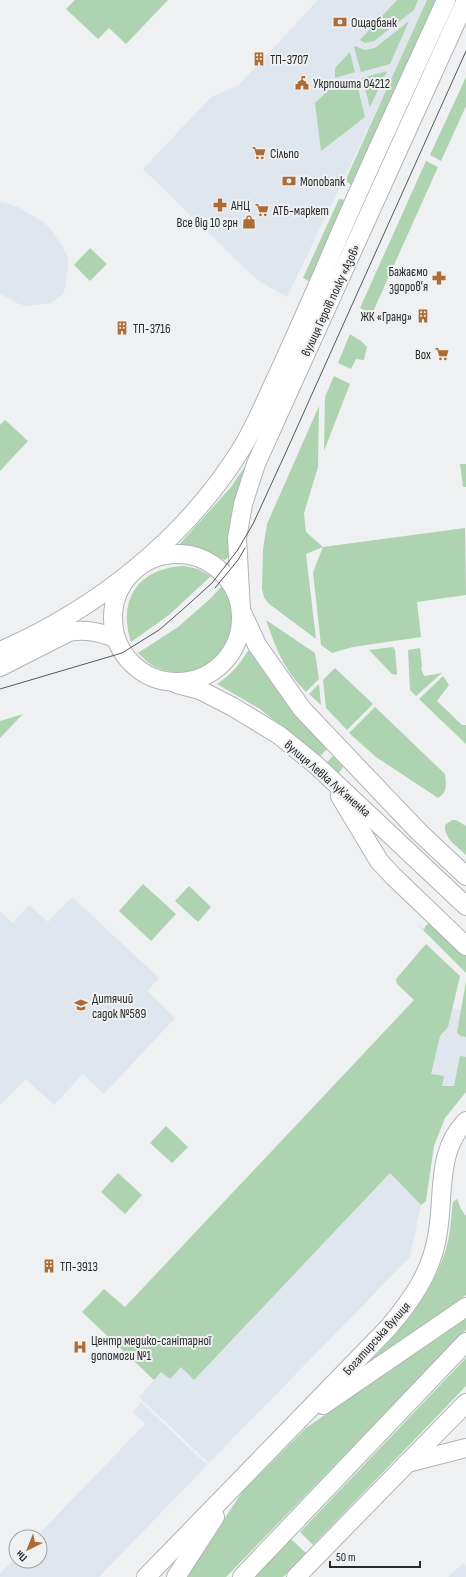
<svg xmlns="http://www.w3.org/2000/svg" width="466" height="1577" viewBox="0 0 466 1577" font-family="'Sofia Sans Condensed',sans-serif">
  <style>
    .built { fill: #dfe6ee }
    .green { fill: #aed3b0 }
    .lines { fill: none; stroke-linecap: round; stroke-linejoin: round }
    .major-casing { stroke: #b2b3b5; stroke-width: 20 }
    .major { stroke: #fff; stroke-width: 18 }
    .tram { stroke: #555657; stroke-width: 1 }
    .labels { text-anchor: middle; stroke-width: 4; stroke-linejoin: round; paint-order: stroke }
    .poi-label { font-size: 13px; fill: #292a2a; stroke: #eff0f2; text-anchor: start }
    .street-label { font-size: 13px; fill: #292a2a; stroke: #eff0f2 }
  </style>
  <rect width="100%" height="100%" fill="#eff0f2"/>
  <!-- built -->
  <g class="built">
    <path d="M318,0h112l-143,297 -30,-17 -114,-111 68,-72 28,-12z"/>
    <path d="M2,202l16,5 22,13 9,7 13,19 6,11v9l-2,19 -3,9 -12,9 -23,3 -9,-2 -19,-10v-91z"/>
    <path d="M72,897l87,81 -12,13 28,27 -71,76 -21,-20 -29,31 -28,-26 -25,25 -1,-1v-192l13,12 16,-18 19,17z"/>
    <path d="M452,1008l14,3v79l-3,4 -63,-20 38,-61z"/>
    <path d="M390,1173l31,32 -11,52 -201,206 -70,-66 22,-25 20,-5 13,13z"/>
    <path d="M141,1402l66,63 -108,112h-99v-3l16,-17v4h24v-24h-4l109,-113 -12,-12z"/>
    <path d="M463,1563l3,3v11h-18z"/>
  </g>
  <!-- green -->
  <g class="green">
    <path d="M75,0h93l-42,44 -17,-16 -11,11 -32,-30z"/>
    <path d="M397,0h21l-4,10 -40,31 -9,2 -5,-3z"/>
    <path d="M427,0h11l-84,187 -7,-5v-5z"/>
    <path d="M409,21l-19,43 -29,8 -7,-25 1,-1 10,4 10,-2z"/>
    <path d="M350,52l5,20 -20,6v-10z"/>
    <path d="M387,71l-17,36 -8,-29z"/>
    <path d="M466,77v29l-25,55 -11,-6z"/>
    <path d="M356,80l9,37 -44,34 -6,-48 19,-18z"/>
    <path d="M426,161l12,6 -66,147 -12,-6z"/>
    <path d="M339,199l7,1 -34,83 -9,-5z"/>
    <path d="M90,248l17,16 -17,17 -16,-16z"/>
    <path d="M350,334l11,7 6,6 -3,13 -8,-1 -5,10 -13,-6z"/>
    <path d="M334,376l16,8 -26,67 1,-54z"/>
    <path d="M319,406l-1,61 -14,46 2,19 17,15 142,-19 1,67 -49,7 4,35 -68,10 -21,6 -11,-8 -8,-73 10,-25 -17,7 10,85 -48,-36 -4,-6 -2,-8 1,-40 4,-25z"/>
    <path d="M5,420l23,21 -28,30v-46z"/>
    <path d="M261,443l-30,111 -6,6 -30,-12 -18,-1 54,-60z"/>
    <path d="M460,464h6v23h-3z"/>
    <path d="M184,566l14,3 13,7 -42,39 -38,27c-14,-43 8,-74 53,-76z"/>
    <path d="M222,586c5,9 10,18 10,29 3,39 -35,67 -72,54 -9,-3 -15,-9 -22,-16l40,-26 32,-28z"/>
    <path d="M266,620l49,33 4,26 -13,13c-22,-22 -30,-43 -40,-72z"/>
    <path d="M393,647l2,3 2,23 -1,2 -4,-1 -23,-24z"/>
    <path d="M420,648l2,19 -1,1 2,6 2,2 17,-3 -26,23 -6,-6 -2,-40z"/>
    <path d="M248,651h2l36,52 41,46 -8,8 -59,-48 -43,-25c14,-9 22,-19 31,-33z"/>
    <path d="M335,668l38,36 -26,26 -21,-22 -3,-28z"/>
    <path d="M443,676l6,9 -12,16 25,24h4v19l-47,-45z"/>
    <path d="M319,684l2,21 -12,-11z"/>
    <path d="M375,707l70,67c1,11 3,18 -7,24l-62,-41 -27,-24z"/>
    <path d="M23,714l-23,24v-17z"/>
    <path d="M333,756l10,11 -4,6h-2l-12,-9z"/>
    <path d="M452,820h4l10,6v29c-9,-9 -22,-16 -21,-30z"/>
    <path d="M143,884l33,30 -25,27 -32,-30z"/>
    <path d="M189,886l22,21 -13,15 -23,-21z"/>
    <path d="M431,923l35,33v17l-48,-48 6,5 2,-5z"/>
    <path d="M426,944l34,32 -12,51 -8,9 -9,38 13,2 -2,10h12l6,-30 6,1v35l-21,26 -11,28 -8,55 -5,4 -31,-32 -196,207 -13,-13 -11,12 -9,-7 -7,8 -72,-68 22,-23 21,18 289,-307 -17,-16 -1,-5z"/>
    <path d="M466,981v56l-5,-1 -4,-3z"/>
    <path d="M166,1126l22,21 -16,16 -22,-20z"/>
    <path d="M118,1173l24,22 -17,19 -24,-22z"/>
    <path d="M457,1199l4,10 5,7v79l-93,67 -2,-2c32,-31 65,-72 76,-115 4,-14 4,-29 6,-43z"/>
    <path d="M466,1317v13l-240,247h-41l58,-86 63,-63z"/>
    <path d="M466,1358v28l-153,159 -13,-13z"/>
    <path d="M291,1539l15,14 -23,24h-28z"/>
  </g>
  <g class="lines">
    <!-- major casing -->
    <g class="major-casing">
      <g id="major">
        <path d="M466,0l-188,415 -22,49 -13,40 -6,34 4,72 16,35 45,64 117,123 47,44"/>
        <circle cx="177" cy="618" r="64"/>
        <path d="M0,651c97,-42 188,-114 243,-205 14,-23 24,-49 36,-74 20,-44 40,-89 59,-134 35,-80 72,-159 108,-238"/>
        <path d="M0,667l69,-35c17,-3 30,0 46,6"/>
        <path d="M177,684l23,6 33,17 46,28 37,30 150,141"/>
        <path d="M340,796l39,65 14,15 73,70"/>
        <path d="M323,1405l143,-98"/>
        <path d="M407,1463l59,-15"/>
        <path d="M146,1577l242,-249c23,-27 43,-55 49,-91 8,-39 -2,-85 29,-116"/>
        <path d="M176,1577l39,-60"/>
        <path d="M242,1577l224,-235"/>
        <path d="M296,1577l170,-174"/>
      </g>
    </g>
    <!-- major -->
    <use href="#major" class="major"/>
    <!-- tram -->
    <g class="tram">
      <path d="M215,588l23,-28 7,-12"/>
      <path d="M0,689l122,-36 37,-23 22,-19 31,-28 25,-32 16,-27 33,-72 180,-401"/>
    </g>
  </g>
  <!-- icons -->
  <defs>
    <g id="bank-bare" transform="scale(1.08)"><path d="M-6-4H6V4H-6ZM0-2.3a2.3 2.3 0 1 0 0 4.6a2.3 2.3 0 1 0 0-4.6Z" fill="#ad6c35" stroke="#eff0f2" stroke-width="2.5" paint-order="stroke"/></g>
    <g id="building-bare" transform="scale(1.08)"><path d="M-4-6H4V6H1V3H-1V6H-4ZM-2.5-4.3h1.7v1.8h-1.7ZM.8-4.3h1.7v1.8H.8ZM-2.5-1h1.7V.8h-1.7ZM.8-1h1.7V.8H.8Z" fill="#ad6c35" stroke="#eff0f2" stroke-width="2.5" paint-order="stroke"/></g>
    <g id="civic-bare" transform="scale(1.08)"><path d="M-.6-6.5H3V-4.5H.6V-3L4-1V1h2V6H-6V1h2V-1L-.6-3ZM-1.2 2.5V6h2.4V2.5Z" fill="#ad6c35" stroke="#eff0f2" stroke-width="2.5" paint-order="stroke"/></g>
    <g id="supermarket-bare" transform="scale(1.08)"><path d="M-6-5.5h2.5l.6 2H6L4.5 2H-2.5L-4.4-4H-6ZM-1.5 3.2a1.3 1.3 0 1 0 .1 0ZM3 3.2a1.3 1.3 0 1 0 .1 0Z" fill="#ad6c35" stroke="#eff0f2" stroke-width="2.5" paint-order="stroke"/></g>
    <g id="pharmacy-bare" transform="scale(1.08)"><path d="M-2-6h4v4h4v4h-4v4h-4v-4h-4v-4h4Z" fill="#ad6c35" stroke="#eff0f2" stroke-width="2.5" paint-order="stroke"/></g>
    <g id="shop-bare" transform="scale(1.08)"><path d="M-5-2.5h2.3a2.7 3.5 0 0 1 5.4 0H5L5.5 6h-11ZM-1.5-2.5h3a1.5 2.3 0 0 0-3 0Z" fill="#ad6c35" stroke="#eff0f2" stroke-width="2.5" paint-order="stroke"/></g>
    <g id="school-bare" transform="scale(1.08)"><path d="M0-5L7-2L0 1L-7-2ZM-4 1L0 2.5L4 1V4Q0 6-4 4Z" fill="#ad6c35" stroke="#eff0f2" stroke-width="2.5" paint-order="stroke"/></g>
    <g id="hospital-bare" transform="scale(1.08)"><path d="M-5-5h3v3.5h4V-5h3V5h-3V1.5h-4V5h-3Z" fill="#ad6c35" stroke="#eff0f2" stroke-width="2.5" paint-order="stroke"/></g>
  </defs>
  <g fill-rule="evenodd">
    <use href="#bank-bare" x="340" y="22"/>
    <use href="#building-bare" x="259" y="59"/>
    <use href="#civic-bare" x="302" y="83"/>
    <use href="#supermarket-bare" x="259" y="153"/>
    <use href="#bank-bare" x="289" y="181"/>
    <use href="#pharmacy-bare" x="220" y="205"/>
    <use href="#supermarket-bare" x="262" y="210"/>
    <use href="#shop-bare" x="249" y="222"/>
    <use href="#pharmacy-bare" x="439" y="278"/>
    <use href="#building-bare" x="423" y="316"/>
    <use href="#building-bare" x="122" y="328"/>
    <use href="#supermarket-bare" x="442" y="354"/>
    <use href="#school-bare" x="81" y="1005"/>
    <use href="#building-bare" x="49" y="1266"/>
    <use href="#hospital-bare" x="80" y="1347"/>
  </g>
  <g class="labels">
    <!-- poi labels -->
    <g class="poi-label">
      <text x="351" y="27">Ощадбанк</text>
      <text x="270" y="64">ТП-3707</text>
      <text x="313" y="88">Укрпошта 04212</text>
      <text x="270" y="158">Сільпо</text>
      <text x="300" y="186">Monobank</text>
      <text x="231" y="210">АНЦ</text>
      <text x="273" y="215">АТБ-маркет</text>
      <text x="238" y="227" text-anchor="end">Все від 10 грн</text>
      <text x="428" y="276" text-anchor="end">Бажаємо<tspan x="428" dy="15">здоров'я</tspan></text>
      <text x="412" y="321" text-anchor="end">ЖК «Гранд»</text>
      <text x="133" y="333">ТП-3716</text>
      <text x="431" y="359" text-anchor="end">Box</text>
      <text x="92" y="1003">Дитячий<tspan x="92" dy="15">садок №589</tspan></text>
      <text x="60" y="1271">ТП-3913</text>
      <text x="91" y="1345">Центр медико-санітарної<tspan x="91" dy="15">допомоги №1</tspan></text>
    </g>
    <!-- street labels -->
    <g class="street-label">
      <text transform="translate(330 300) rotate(-65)" y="5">вулиця Героїв полку «Азов»</text>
      <text transform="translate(328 778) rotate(41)" y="5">вулиця Левка Лукʼяненка</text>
      <text transform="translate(376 1338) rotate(-48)" y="5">Богатирська вулиця</text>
    </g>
  </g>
  <!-- north arrow -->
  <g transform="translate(28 1549) rotate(223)"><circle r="19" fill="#eff0f2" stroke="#a0a1a2"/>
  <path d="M0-3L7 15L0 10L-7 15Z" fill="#ad6c35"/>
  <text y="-6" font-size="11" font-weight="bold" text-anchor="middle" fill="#292a2a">Пн</text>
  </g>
  <!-- scale -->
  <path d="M330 1561v6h90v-6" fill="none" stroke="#292a2a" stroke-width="2"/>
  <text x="336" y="1561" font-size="12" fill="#292a2a" stroke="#eff0f2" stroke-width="3" paint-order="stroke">50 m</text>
</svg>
